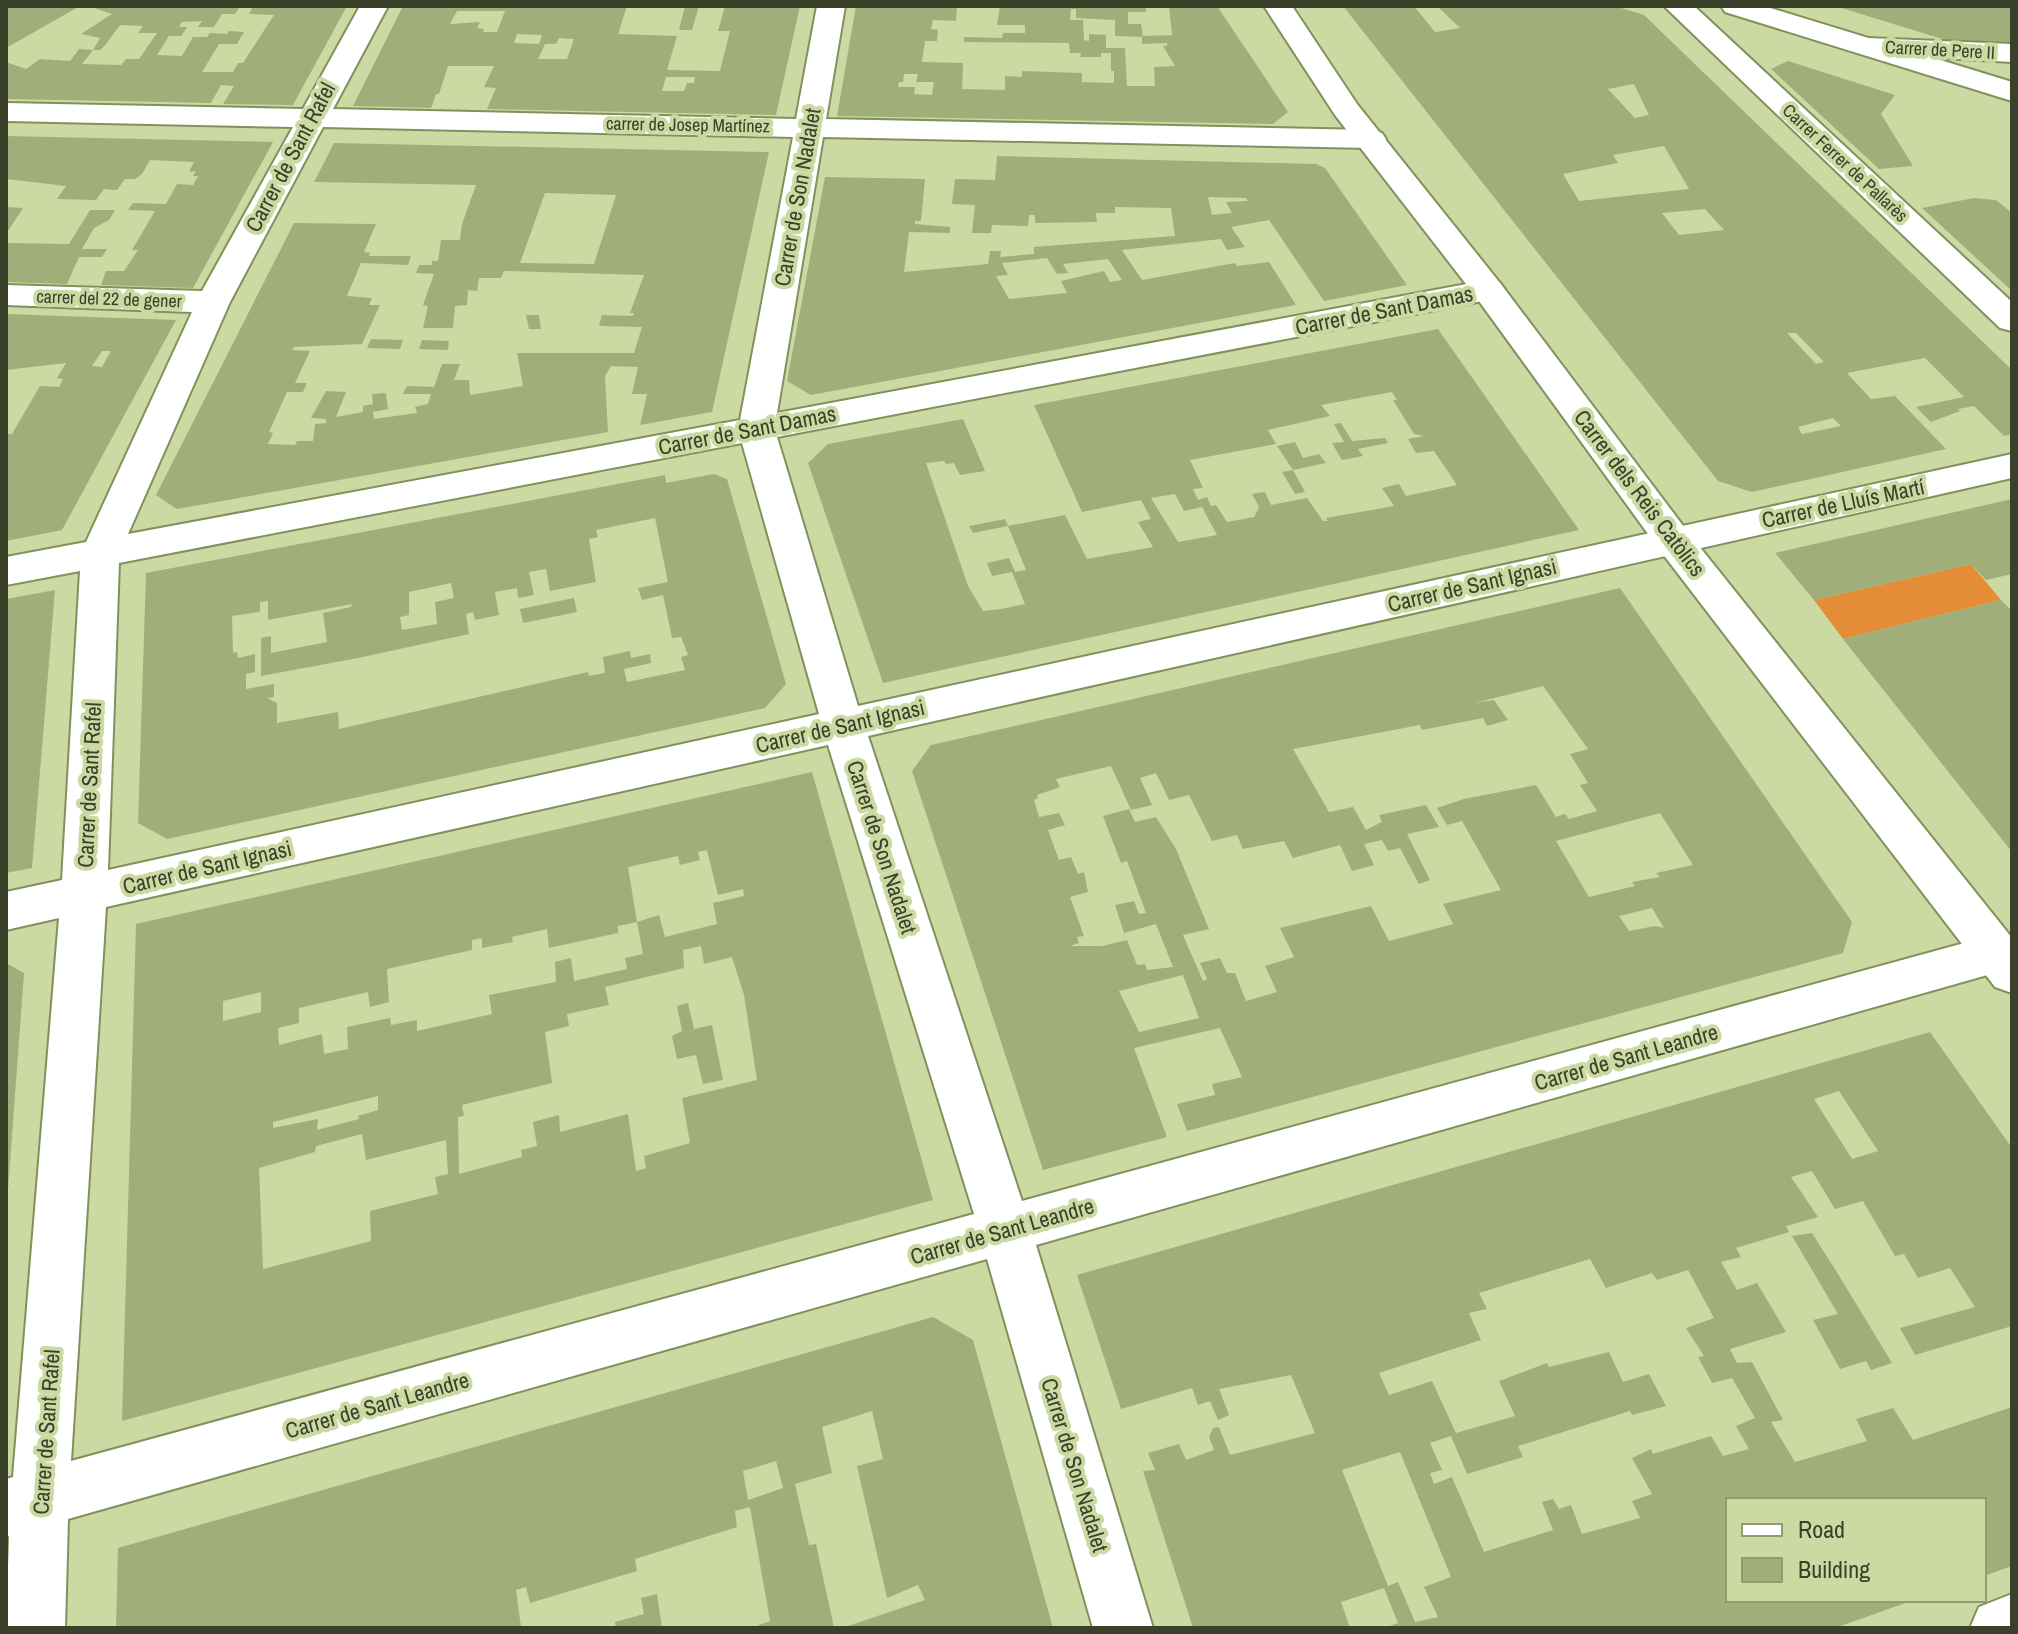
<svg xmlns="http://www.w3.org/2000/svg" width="2018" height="1634" viewBox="0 0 2018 1634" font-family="'Archivo Narrow',sans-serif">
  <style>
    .green { fill: #e48c38 }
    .building { fill: #a0af79; fill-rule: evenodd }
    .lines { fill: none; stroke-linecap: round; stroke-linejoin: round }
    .street-casing { stroke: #82905b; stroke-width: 4 }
    .secondary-casing { stroke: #82905b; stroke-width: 4 }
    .street { fill: #fff; fill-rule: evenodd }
    .secondary { fill: #fff; fill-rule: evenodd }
    .labels { text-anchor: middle; stroke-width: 8; stroke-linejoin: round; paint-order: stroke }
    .far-street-label { font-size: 18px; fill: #3a4029; stroke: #cbdaa3 }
    .street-label { font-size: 22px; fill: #3a4029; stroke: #cbdaa3 }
  </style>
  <rect width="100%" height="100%" fill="#cbdaa3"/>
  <!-- green -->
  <path class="green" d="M1971,564l30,36 -158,39 -29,-39z"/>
  <!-- building -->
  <g class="building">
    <path d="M8,6h72l-74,42z"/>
    <path d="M88,6l151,2 -4,6h-13l-8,13h-16l4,-6 -20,1 -3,5h8l-6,9h-12l-12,19 25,1 11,-19h14l3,-4 17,1 2,-3 15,1 -7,12h-18l-17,28h31l5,-9h5l31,-48 -25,-1 4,-8h94l-54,99 -70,-1 11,-18 -13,-1 -10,18 -205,-4v-37l20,7 14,-10 30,2 9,-12 14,1 7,-12 -19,-4 31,-20zM120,25l23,1 -5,7h19l-18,26h-13l-5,6 -39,-1 11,-14h7l6,-6z"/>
    <path d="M403,6h224l-9,28 59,2 -10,34 53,1 10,-40h-12l7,-25h75l-24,109 -289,-6 9,-21 -12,-1 10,-21h-46l-9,28h-3l-5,14 -78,-2zM457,11h48l-8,21h-14l1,-3 -7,-1 3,-6 -30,2zM517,34l25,1 -3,9 -25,-1zM559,38l15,1 -7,20h-29l7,-15h11zM666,77h29l-1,6h-7l-3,8h-22z"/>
    <path d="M685,6h14l-7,24h-13z"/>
    <path d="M856,6h101l-1,15 -23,-1 -2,9 7,1 -1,11h-12l-3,21 41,1 -1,26 43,1v-14l17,1v-6l60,2v9l32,1v-12h-3v-18h-10v4h-21l1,-4h-11l-1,-10 -105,-1v-5l38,1 1,-5h22v-8h-28l3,-19h146v6h-18v12h13l2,12 29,-1 -3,-28 48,-1 71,106 -15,12 -436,-8zM1071,9h5v9l39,2v16l27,1v7l25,-1v3h-4l12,20 -21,1 1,19h-28l-2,-38h-19v-13l-17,-1v7l-5,-1 -1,-20h-13zM904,74h14l-2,8h18l-2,13 -18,-1 1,-7h-17l1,-5h4z"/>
    <path d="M1343,6h71l21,26 25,-4 -23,-22h178l29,9 368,355v64l-8,2 -30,-30 -16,3 2,2 -29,11 -15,-15 48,-10 -39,-39 -78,15 24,26 24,-3 51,53 -194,43 -34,-11zM1634,84l15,31 -14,3 -27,-29zM1664,146l25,43 -110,12 -16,-27 55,-11 -5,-8zM1705,209l19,21 -45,5 -17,-22zM1787,333h9l28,29 -8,2zM1833,418l8,8 -39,8 -4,-7z"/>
    <path d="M1835,6h177v38l-60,-2z"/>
    <path d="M1788,61l107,34 -14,19 32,52 -34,3 -108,-100z"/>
    <path d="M6,136l46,1 221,5 -80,146 -92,-3 5,-14h18l14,-21h-6l23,-39 -27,-1 5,-7 33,1 11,-20 16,1 5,-9h-5l3,-5 -7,1 5,-10 -44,-2 -8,14 -7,5h-10l-8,11 -13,-1 -8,11 -39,-1 9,-13 -60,-7z"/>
    <path d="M334,143l435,9 -57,260 -72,13 7,-31h-15l6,-27 -27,-1 -6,10 3,56 -431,77 -21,-14 138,-272 82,1 -12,28 6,1 -1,3h42l-3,9 -47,-2 -14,33 25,2 -3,7h11l-18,39 -68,3 -2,3 18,1 -15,32h12l-4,9h-16l-18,40 4,1 -5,11 27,1 2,-4h16l2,-17 11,-1v-4l-15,-1 15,-27 20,1 -10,25 27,-5v-6l10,-2 -1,-10 14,-1 2,16 -15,3 1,7 43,-6 -2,-6 13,-3 3,-10h-28l4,-8 27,1 8,-23h18l-6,16h15l1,15 53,-9 -6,-33h117l8,-26 -43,-1 3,-11 31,1 1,-3h-4l14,-38 -140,-4 -3,7h-22l-2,13 -9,-1 -1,15 -12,1 -2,22h-30l5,-22 -5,-1 11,-31 -18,-1 3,-8h13v-4h6l3,-21h19l2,-16 14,-39 -162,-3zM545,193l71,2 -22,69 -74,-1z"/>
    <path d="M997,156l319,8 9,4 82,117 -83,16 -55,-81 -38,7 14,20 -18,3 -6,-11 -99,11 20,30 93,-17 2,3 32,-4 27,43 -485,90 -24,-14 38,-204 100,2 -4,42h-6v3l35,3v6l-41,-1 -5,40 84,-8 2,-13h11l-1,6 34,-3v-7l141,-11 -4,-28 -56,-1v6h-19l1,9 -62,1v-8h-6l-1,11 -36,-1 -1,8h-19l3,-28 -23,-1 3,-25 40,1zM1208,197l38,1 2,3 -22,1 6,11 -20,2zM1047,258l10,16 11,-1 -5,-9 45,-5 14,21 -12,2 -6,-11 -43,10 6,12 -58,6 -13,-23 12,-1 -6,-12z"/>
    <path d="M1974,198l22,2 16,13v78l-90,-83z"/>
    <path d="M6,207l17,1 -17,26z"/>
    <path d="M90,210h25l-6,10 -15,8 -12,21h25l-5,8h-23l-12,27 -61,-2v-39l63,1z"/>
    <path d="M6,314l170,6 -114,210 -56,11v-107h6l28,-48 19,1 4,-8 -6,-1 9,-15 -60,7zM102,351h9l-9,16 -10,-1z"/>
    <path d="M526,315h13l2,14h-12z"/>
    <path d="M1438,329l141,201 -696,153 -75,-220 20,-19 135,-25 22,52 -25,4 -6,-12 -8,1 -2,-3 -18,2 42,123 15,25 18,-2 24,-5 -13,-32 -20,4 -5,-13 22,-5 6,14 11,-2 -18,-44 -35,7 -4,-7 36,-7 3,7 57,-11 22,44 66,-12 -15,-25 13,-3 -10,-19 -59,12 -48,-107zM1392,392l5,8h-4l21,34 10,2 -16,3 8,14 18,-2 23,34 -51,11 -7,-12 -17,4 12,18 -68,12 2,3h-5l-16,-23 -36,7 -6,-13 -13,2 7,13 -5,10 -27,5 -11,-17 -5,1 -4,-9 -9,3 -5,-11 10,-1 -13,-28 86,-16 -8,-14 62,-14 -9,-11zM1175,494l9,17 18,-4 15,28 -39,7 -27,-44z"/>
    <path d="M371,339l32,1 -3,9 -33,-1z"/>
    <path d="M422,340l27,1 -1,9 -29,-1z"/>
    <path d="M1341,423l11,18 33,-3 3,5 -30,6 5,7 -21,4 -10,-17 12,-1 -10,-18z"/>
    <path d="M1295,442l8,16 16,-4 7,9 -33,7 -16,-24z"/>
    <path d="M1293,470l12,22 -10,2 -13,-22z"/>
    <path d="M714,474l13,5 59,205 -21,24 -598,131 -29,-16 8,-250 519,-98 1,8zM655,518l13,64 -30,6 4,12 21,-5 9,43 9,-1 7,18 -7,2 4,13 -58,12 -3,-13 27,-6 -1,-9 -19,4 -1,-7 -27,6 2,16 -16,3 -1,-4 -249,57 -1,-17 -61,11v-20l-10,-5 7,-1v-13l-28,5v-15l9,-2v-18l-17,4 -1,-6 -4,1 -1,-37 28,-4v-10l8,-1v19l84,-16 -1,3 -28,6 4,29 -56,11v-17l-10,2v38l97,-18 111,-24 -3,-20 7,-2 2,8 24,-5 -4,-23 22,-4 1,10 16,-3 -5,-23 17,-3 4,22 46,-9 -7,-43 9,-2 -2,-7zM451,583l3,15 -19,4 2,22 -35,6 -2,-13 9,-2v-23z"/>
    <path d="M2012,499v75l-26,6 -15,-16 -157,36 -39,-47z"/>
    <path d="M1620,588l232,334 -9,31 -656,178 -10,-27 38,-9 -3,-11 30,-7 -22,-49 -86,20 33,89 -124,33 -131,-399 19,-26zM1543,686l45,63 -18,5 18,29 -8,2 17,26 -28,8 -4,-5 -9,3 -20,-32 -72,14 -27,9 10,17 15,-4 39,69 -58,14 10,20 -64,17 -18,-35 -91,22 14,29 -29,9 12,26 -31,9 -11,-28h-8l-7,-15 -20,5 7,16 -4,2 -20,-46 26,-6 -33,-80 -20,-32 -21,5 -6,-13 -26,7 18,47 6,-2 19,52 -7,1 -5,-13 -19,4 9,28 32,-9 17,43 -26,3 -2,-6 -8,1 -10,-25 -25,6h-32l9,-3 -2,-6 7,-1 -14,-39 18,-5 -4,-20 -6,2 -7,-17 -12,3 -11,-30 17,-5 -6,-12 -20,4 -5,-17 4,-2 -1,-3 23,-8 -4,-8 55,-13 20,44 21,-5 -12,-27 16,-5 13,27 20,-5 23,46 25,-6 6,14 41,-8 9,17 47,-13 12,26 22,-6 -10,-21 18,-4 6,11 12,-3 19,36 11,-4 -23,-46 32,-7 -13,-22 -47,10 3,7 -16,8 -13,-23 -24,5 -36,-63 127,-24 2,5 61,-12 4,8 21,-6 -14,-20 -20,3zM1660,813l33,52 -37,8 4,4 -28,5 3,4 -46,11 -33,-56zM1652,908l12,20 -9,-2 -26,5 -10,-15zM1183,975l16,43 -60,14 -20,-41z"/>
    <path d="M55,590l-23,278 -26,5v-274z"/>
    <path d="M574,598l3,14 -54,11 -3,-14z"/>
    <path d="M2001,600l11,11v241l-169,-213z"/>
    <path d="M812,772l121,428 -811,221 14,-497zM707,850l11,45 25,-6 1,7 -31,7 4,21 -52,13 -6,-22 -22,7 6,32 -18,4 2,11 -53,12 -3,-23 -16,4 1,20 -67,13 3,19 -75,17v-11l-26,5 -1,-7 -43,9 1,22 -24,5 -2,-20 -43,11 -1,-17 21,-5v-15l69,-16 2,15 19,-5 -2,-33 85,-19v-10l10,-2v10l31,-6 -1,-5 35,-8 2,19 69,-15v-7l19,-4 -9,-55 50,-11 2,9 20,-5 -2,-8zM701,946l3,18 28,-7 12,38 13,85 -75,18 8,45 -46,13 2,12 -10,3 -8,-57 -68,18 -1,-17 -26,7 4,24 -16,4 1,7 -63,17 -1,-57 6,-1 -2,-11 90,-22 -7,-51 24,-6 -2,-12 42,-9 -4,-18 79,-19 -1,-18zM261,992v20l-38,9v-20zM378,1096v14l-20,6 1,3 -42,11 1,-11 -45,9v-6zM362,1134l4,26 80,-20 2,34 -13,3 3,17 -68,17 1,30 -108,28 -4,-101 56,-16 1,-6z"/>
    <path d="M6,963l18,10 -16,217h-2z"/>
    <path d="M688,1003l6,26 18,-4 11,55 -20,4 -7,-29 -19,4 -5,-23 10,-5 -5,-25z"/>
    <path d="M1930,1032l82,116v178l-97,29 -15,-27 75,-21 -25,-39 -32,10 -14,-24 -9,2 -32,-55 -28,8 -23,-38 -21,6 27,40 -32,9 3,6 -53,16 5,9 -20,5 16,28 20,-7 29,49 -56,17 7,14 15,-1 31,58 -12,2 24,40 72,-21 -11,-22 37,-11 20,32 99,-33v159l-28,10v-76h-256v100h186l-79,28h-451l14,-5 -14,-35 -43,14 9,26h-157l-50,-157 12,-1 -7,-17 31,-9 7,16 28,-10 -5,-13 4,-9 6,-1 11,28 85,-22 -24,-58 -72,14 10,26 -11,5 -8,-19 -12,4 -6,-17 -71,21 -44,-134zM1839,1091l39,60 -26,8 -38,-60zM1590,1259l16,29 46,-15 5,7 31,-10 26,48 -28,10 18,28 -6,1 14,26 20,-5 23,40 -19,8 13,23 -26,7 -12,-20 -58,18 -2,-5 -19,9 20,36 -20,7 8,17 -58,16 -11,-29 -12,4 -6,-10 -11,3 11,28 -69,22 -32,-75 -18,7 -4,-11 12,-3 -12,-27 21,-7 16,38 56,-17 -5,-11 112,-35 2,4 34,-9 -17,-32 -26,8 -14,-30 -60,15 -2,-4 -48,18 16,35 -59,17 -24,-52 -43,14 -10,-22 102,-33 -12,-27 18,-4 -8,-16zM1400,1452l51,125 -27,10 14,30 -23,5 -17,-40 -10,4 -46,-116z"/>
    <path d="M1812,1233l26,41 54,89 -21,7 -5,-9 -26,8 -27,-49 25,-6 -46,-78z"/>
    <path d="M933,1317l40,23 80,288h-211l83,-28 -7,-15 -31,13 -30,-132 26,-7 -11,-48 -50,16 10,46 -37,11 14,61 7,-1 18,84h-83l19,-7 -20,-114 -15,4 2,16 -102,32 2,12 -107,32 -4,-16 -10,3 5,37 -4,1h-401l2,-80zM776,1461l7,27 -35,12 -5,-29z"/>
    <path d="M657,1594l5,34h-46l-1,-6 29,-8 -3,-16z"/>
  </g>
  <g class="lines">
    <!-- street casing -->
    <g class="street-casing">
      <g id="street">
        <path d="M360,6h28l-55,103 463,10 21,-113h28l-19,113 545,11 11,3 4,6 -4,6 -11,3 -548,-11 -46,276 711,-133 12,3 5,7 -5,7 -12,3 -711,137 81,269 1154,-252v24l-1144,258 154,465 975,-267 15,6v28l-976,277 117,383h-60l-106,-369 -919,260 -3,109h-59l3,-92 -3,1v-58l7,-2 46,-559 -53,12v-38l56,-12 18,-309 -74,14v-28l80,-15 106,-230 -186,-7v-20l196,6 91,-164 -287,-6v-18l297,6zM323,127l470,10 -53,283 -612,114 102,-232zM742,443l77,271 -711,156 11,-307zM828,745l146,469 -903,247 35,-554z"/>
        <path d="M1664,6h30l318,296v29l-12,-3z"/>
        <path d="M1867,38l145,6v18l-155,-9 -4,-6 4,-6z"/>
        <path d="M2012,1594v34h-42l9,-21z"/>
      </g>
    </g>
    <!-- secondary casing -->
    <g class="secondary-casing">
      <g id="secondary">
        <path d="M1264,6h28l65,98 143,179 187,248 325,407v55l-17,-6 -336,-438 -183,-252 -141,-182z"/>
        <path d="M1721,6h43l248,76v19l-287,-89z"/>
      </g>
    </g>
    <!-- street -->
    <use href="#street" class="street"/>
    <!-- secondary -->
    <use href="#secondary" class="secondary"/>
  </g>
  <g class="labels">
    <!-- far-street labels -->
    <g class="far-street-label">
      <text transform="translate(1940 50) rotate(3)" y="6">Carrer de Pere II</text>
      <text transform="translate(688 125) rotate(1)" y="6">carrer de Josep Martínez</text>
      <text transform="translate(1845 163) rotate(43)" y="6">Carrer Ferrer de Pallarès</text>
      <text transform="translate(109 299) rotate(2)" y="6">carrer del 22 de gener</text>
    </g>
    <!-- street labels -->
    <g class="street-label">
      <text transform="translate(290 157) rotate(-62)" y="8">Carrer de Sant Rafel</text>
      <text transform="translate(797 197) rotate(-80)" y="8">Carrer de Son Nadalet</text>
      <text transform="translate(1384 310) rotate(-11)" y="8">Carrer de Sant Damas</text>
      <text transform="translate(747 430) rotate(-11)" y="8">Carrer de Sant Damas</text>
      <text transform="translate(1640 493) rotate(53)" y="8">Carrer dels Reis Catòlics</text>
      <text transform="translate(1843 503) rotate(-12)" y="8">Carrer de Lluís Martí</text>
      <text transform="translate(1472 585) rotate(-13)" y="8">Carrer de Sant Ignasi</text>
      <text transform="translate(840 726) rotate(-13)" y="8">Carrer de Sant Ignasi</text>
      <text transform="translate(89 785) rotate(-87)" y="8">Carrer de Sant Rafel</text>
      <text transform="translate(882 847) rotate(72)" y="8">Carrer de Son Nadalet</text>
      <text transform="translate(207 867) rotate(-13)" y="8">Carrer de Sant Ignasi</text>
      <text transform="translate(1626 1057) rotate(-16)" y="8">Carrer de Sant Leandre</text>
      <text transform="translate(1002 1231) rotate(-16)" y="8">Carrer de Sant Leandre</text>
      <text transform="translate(377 1405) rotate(-16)" y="8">Carrer de Sant Leandre</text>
      <text transform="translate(46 1432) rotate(-86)" y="8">Carrer de Sant Rafel</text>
      <text transform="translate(1075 1465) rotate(73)" y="8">Carrer de Son Nadalet</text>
    </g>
  </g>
  <!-- border -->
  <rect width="2018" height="1634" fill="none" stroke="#3a4029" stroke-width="16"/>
  <!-- legend -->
  <rect x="1726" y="1498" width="260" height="104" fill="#cbdaa3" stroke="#919c72" stroke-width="2"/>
  <rect x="1742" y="1524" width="40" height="12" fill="#ffffff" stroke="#919c72" stroke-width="2"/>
  <text x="1798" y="1538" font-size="24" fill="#3a4029">Road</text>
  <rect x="1742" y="1558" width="40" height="24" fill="#a0af79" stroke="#919c72" stroke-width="2"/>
  <text x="1798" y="1578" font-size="24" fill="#3a4029">Building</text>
</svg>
